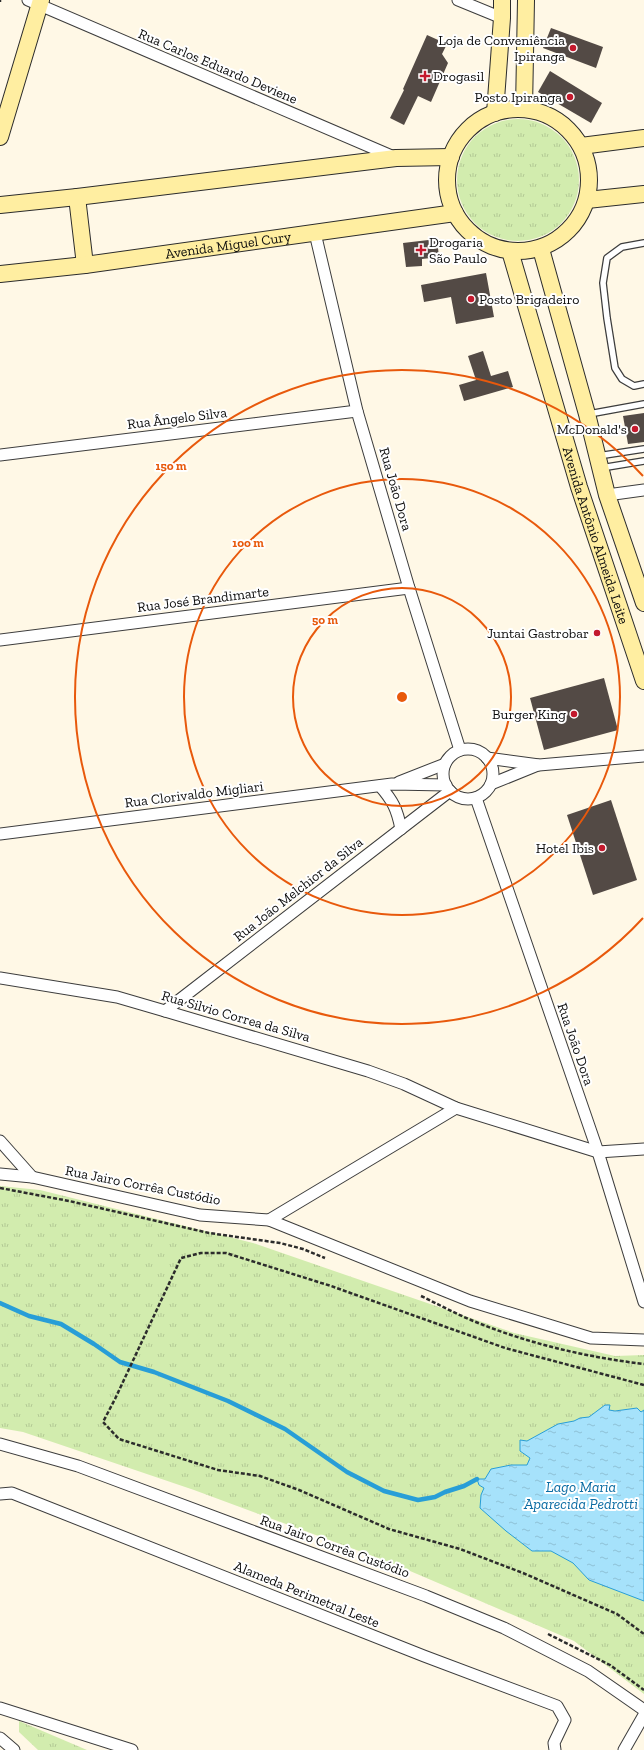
<svg xmlns="http://www.w3.org/2000/svg" width="644" height="1750" viewBox="0 0 644 1750" font-family="'Zilla Slab',serif">
  <style>
    .grass { fill: url(#grass-tufts) }
    .water { fill: url(#water-ripples); stroke: #289ed7 }
    .lines { fill: none; stroke-linecap: round; stroke-linejoin: round }
    .stream { stroke: #289ed7; stroke-width: 4.5 }
    .building { fill: #534a45 }
    .lane-casing { stroke: #3d3d3d; stroke-width: 8 }
    .street-casing { stroke: #3d3d3d; stroke-width: 13 }
    .secondary-casing { stroke: #2c2c2c; stroke-width: 18 }
    .path { stroke: #2c2c2c; stroke-width: 2.5; stroke-dasharray: 4 2; stroke-linecap: butt }
    .lane { stroke: #fff; stroke-width: 5.5 }
    .street { stroke: #fff; stroke-width: 11 }
    .secondary { stroke: #ffeea1; stroke-width: 16 }
    .ring { fill: none; stroke: #e8590c; stroke-width: 2 }
    .poi-dot { fill: #c3192d; stroke: #fff; stroke-width: 1.5 }
    .labels { text-anchor: middle; stroke-width: 4; stroke-linejoin: round; paint-order: stroke }
    .poi-label { font-size: 14px; fill: #0a0a0a; stroke: #fff; text-anchor: end }
    .street-label { font-size: 14px; fill: #0a0a0a; stroke: #fff }
    .water-label { font-size: 15px; font-style: italic; fill: #0b6ca3; stroke: #fff }
    .centre { fill: #e8590c; stroke: #fff; stroke-width: 2 }
    .ring-label { font-size: 12px; text-anchor: middle; font-weight: bold; fill: #e8590c; stroke: #fff; stroke-width: 4; stroke-linejoin: round; paint-order: stroke }
  </style>
  <defs>
    <pattern id="grass-tufts" width="24" height="20" patternUnits="userSpaceOnUse"><rect width="24" height="20" fill="#d2ecae"/><path d="M3 7l-1-3M5 7V3M7 7l1-3M15 17l-1-3M17 17v-4M19 17l1-3" fill="none" stroke="#b3c994"/></pattern>
    <pattern id="water-ripples" width="26" height="14" patternUnits="userSpaceOnUse"><rect width="26" height="14" fill="#a6e2fb"/><path d="M2 4q2-2 4 0t4 0M15 11q2-2 4 0t4 0" fill="none" stroke="#8ec1d6"/></pattern>
  </defs>
  <rect width="100%" height="100%" fill="#fff8e6"/>
  <!-- grass -->
  <g class="grass">
    <circle cx="518" cy="180" r="61"/>
    <path d="M0,1186l40,4 213,53 261,90 101,23 29,-1v339l-70,-53 -185,-79 -195,-72 -171,-58 -23,-4z"/>
    <path d="M19,1721l68,29h-49l-19,-18z"/>
  </g>
  <!-- water -->
  <path class="water" d="M605,1405h5l-1,5 6,1 22,-3 4,4 3,-2v191l-55,-21 -16,-17 -22,-12h-19l-26,-20 -26,-23 1,-13 3,-7 -5,-3 -2,-6h8l6,-10 20,-4h16l3,-7 -10,-7v-11l7,1 31,-17 16,-3 6,-3 9,-1z"/>
  <g class="lines">
    <!-- stream -->
    <path class="stream" d="M0,1303l29,13 32,8 33,20 26,18 34,10 74,29 57,28 62,43 37,19 34,9 17,-3 10,-5 19,-6 13,-7"/>
  </g>
  <!-- building -->
  <g class="building">
    <path d="M551,28l52,19 -7,21 -53,-20z"/>
    <path d="M427,35l20,9 -5,10 6,9 -17,39 -13,-6 -14,29 -14,-7 14,-28 -1,-1z"/>
    <path d="M550,71l52,32 -11,20 -53,-31z"/>
    <path d="M437,239l2,18 -17,2v7l-16,1 -3,-24z"/>
    <path d="M486,273l8,44 -38,7 -5,-27 -27,5 -3,-17z"/>
    <path d="M483,351l8,25 17,-5 5,16 -49,14 -5,-16 17,-5 -8,-24z"/>
    <path d="M644,413v29l-16,2 -5,-28z"/>
    <path d="M604,678l14,52 -74,20 -14,-52z"/>
    <path d="M611,800l26,80 -44,15 -26,-80z"/>
  </g>
  <g class="lines">
    <!-- lane casing -->
    <g class="lane-casing">
      <g id="lane">
        <path d="M644,243l-22,4 -15,11 -4,25 4,35 8,50 7,11 12,7 10,-2"/>
        <path d="M589,414l55,-10"/>
        <path d="M598,456l46,-7"/>
        <path d="M601,468l43,-7"/>
      </g>
    </g>
    <!-- street casing -->
    <g class="street-casing">
      <g id="street">
        <path d="M28,0l366,157"/>
        <path d="M458,0l44,18"/>
        <path d="M315,233l42,178 52,177 51,162"/>
        <path d="M0,455l357,-44"/>
        <path d="M607,495l37,-5"/>
        <path d="M0,640l409,-52"/>
        <circle cx="468" cy="774" r="25"/>
        <path d="M487,758l52,7 105,-9"/>
        <path d="M399,782l46,-18"/>
        <path d="M491,784l47,-19"/>
        <path d="M380,786c13,15 17,23 21,43"/>
        <path d="M476,798l122,354 46,150"/>
        <path d="M0,834l392,-50 54,1"/>
        <path d="M0,978l117,19 48,14 203,60 36,13 52,24 142,44 46,-3"/>
        <path d="M165,1011l285,-220"/>
        <path d="M0,1141l32,36"/>
        <path d="M0,1174l32,3 168,38 69,5 201,81 121,37 53,2"/>
        <path d="M269,1220l187,-112"/>
        <path d="M0,1444l78,22 348,130 78,32 84,43 56,39"/>
        <path d="M0,1494l12,-1 412,163 133,50 8,14 -11,23 1,7"/>
        <path d="M0,1708l132,42"/>
        <path d="M0,1738l14,12"/>
        <path d="M624,1750l20,-35"/>
      </g>
    </g>
    <!-- secondary casing -->
    <g class="secondary-casing">
      <g id="secondary">
        <path d="M524,109l2,-109"/>
        <circle cx="518" cy="180" r="71"/>
        <path d="M495,113l7,-95v-18"/>
        <path d="M0,137l41,-137"/>
        <path d="M581,146l63,-8"/>
        <path d="M77,197l8,68"/>
        <path d="M587,200l57,-6"/>
        <path d="M0,205l77,-8 319,-39 55,-1"/>
        <path d="M541,249l46,165 20,81 37,108"/>
        <path id="s1" d="M510,251l69,236 65,194"/>
        <path id="s2" d="M0,274l85,-9 370,-52"/>
      </g>
    </g>
    <!-- path -->
    <g class="path">
      <path d="M0,2v-2"/>
      <path d="M0,1188l69,13 140,32 71,10 23,6 22,9"/>
      <path d="M421,1296c17,8 33,17 50,24 55,23 114,37 173,44"/>
      <path d="M644,1385l-139,-37 -174,-62 -105,-33h-25l-20,5 -66,141 -12,23 16,17 99,31 42,6 39,14 90,39 71,20 63,24 94,41 27,20"/>
      <path d="M548,1634l62,31 34,25"/>
    </g>
    <!-- lane -->
    <use href="#lane" class="lane"/>
    <!-- street -->
    <use href="#street" class="street"/>
    <!-- secondary -->
    <use href="#secondary" class="secondary"/>
  </g>
  <!-- distance rings -->
  <g class="ring">
    <circle cx="402" cy="697" r="109"/>
    <circle cx="402" cy="697" r="218"/>
    <path d="M643 918A327 327 0 1 1 643 476"/>
  </g>
  <!-- markers -->
  <g class="poi-dot">
    <circle cx="573" cy="48" r="4"/>
    <path d="M423 70h4v4h4v4h-4v4h-4v-4h-4v-4h4z"/>
    <circle cx="570" cy="97" r="4"/>
    <path d="M419 244h4v4h4v4h-4v4h-4v-4h-4v-4h4z"/>
    <circle cx="471" cy="299" r="4"/>
    <circle cx="635" cy="429" r="4"/>
    <circle cx="597" cy="633" r="4"/>
    <circle cx="574" cy="714" r="4"/>
    <circle cx="602" cy="848" r="4"/>
  </g>
  <g class="labels">
    <!-- poi labels -->
    <g class="poi-label">
      <text x="565" y="45">Loja de Conveniência<tspan x="565" dy="16">Ipiranga</tspan></text>
      <text x="433" y="81" text-anchor="start">Drogasil</text>
      <text x="562" y="102">Posto Ipiranga</text>
      <text x="429" y="247" text-anchor="start">Drogaria<tspan x="429" dy="16">São Paulo</tspan></text>
      <text x="479" y="304" text-anchor="start">Posto Brigadeiro</text>
      <text x="627" y="434">McDonald's</text>
      <text x="589" y="638">Juntai Gastrobar</text>
      <text x="566" y="719">Burger King</text>
      <text x="594" y="853">Hotel Ibis</text>
    </g>
    <!-- street labels -->
    <g class="street-label">
      <text transform="translate(218 66) rotate(23)" y="5">Rua Carlos Eduardo Deviene</text>
      <text dy="5" stroke="none"><textPath href="#s2" startOffset="230">Avenida Miguel Cury</textPath></text>
      <text transform="translate(177 418) rotate(-7)" y="5">Rua Ângelo Silva</text>
      <text transform="translate(396 489) rotate(74)" y="5">Rua João Dora</text>
      <text dy="5" stroke="none"><textPath href="#s1" startOffset="297">Avenida Antônio Almeida Leite</textPath></text>
      <text transform="translate(203 599) rotate(-7)" y="5">Rua José Brandimarte</text>
      <text transform="translate(194 794) rotate(-7)" y="5">Rua Clorivaldo Migliari</text>
      <text transform="translate(298 889) rotate(-38)" y="5">Rua João Melchior da Silva</text>
      <text transform="translate(236 1016) rotate(16)" y="5">Rua Silvio Correa da Silva</text>
      <text transform="translate(576 1044) rotate(71)" y="5">Rua João Dora</text>
      <text transform="translate(143 1185) rotate(11)" y="5">Rua Jairo Corrêa Custódio</text>
      <text transform="translate(335 1546) rotate(20)" y="5">Rua Jairo Corrêa Custódio</text>
      <text transform="translate(307 1594) rotate(22)" y="5">Alameda Perimetral Leste</text>
    </g>
    <!-- water labels -->
    <g class="water-label">
      <text x="581" y="1492">Lago Maria<tspan x="581" dy="17">Aparecida Pedrotti</tspan></text>
    </g>
  </g>
  <circle cx="402" cy="697" r="6" class="centre"/>
  <g class="ring-label">
    <text x="171" y="470">150 m</text>
    <text x="248" y="547">100 m</text>
    <text x="325" y="624">50 m</text>
  </g>
</svg>
